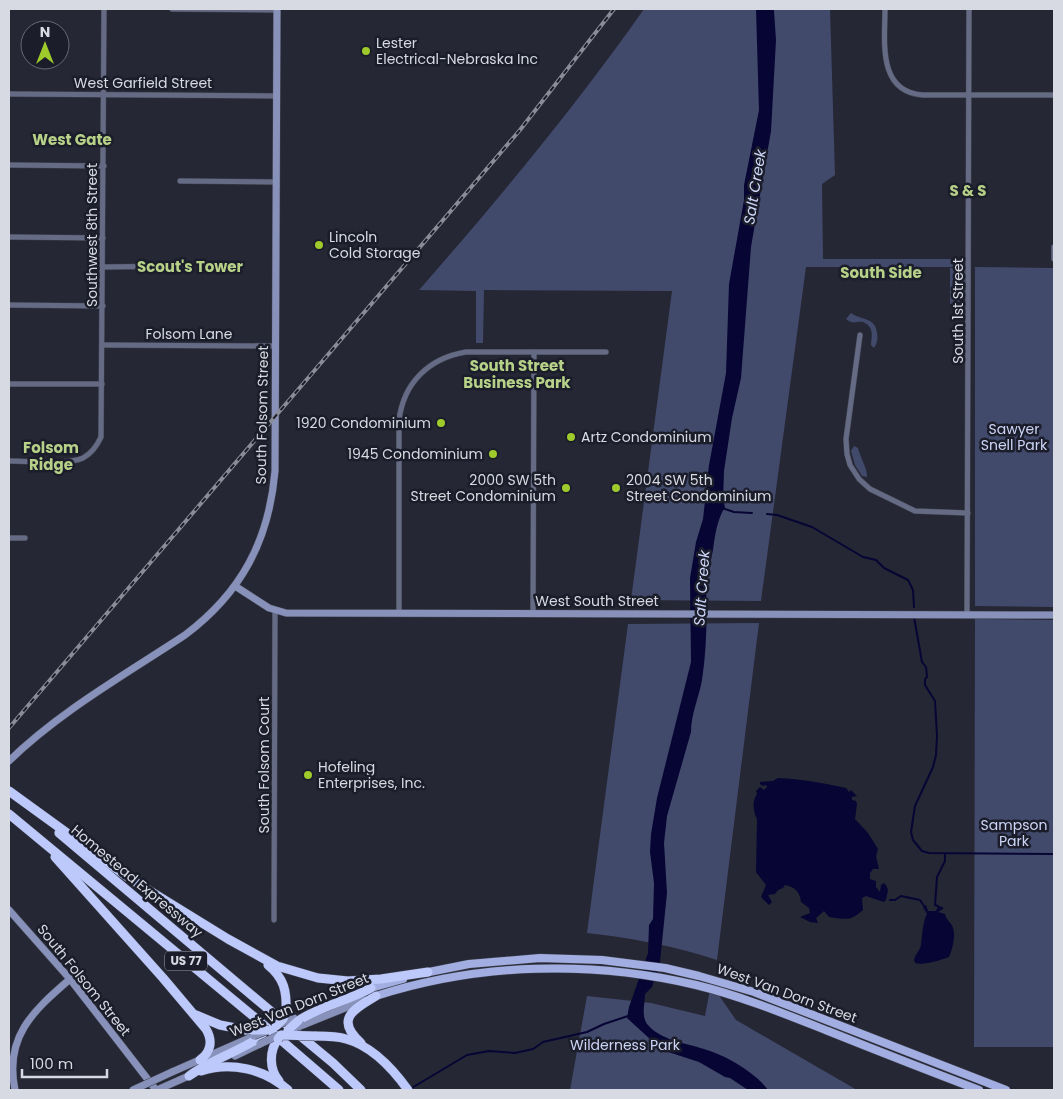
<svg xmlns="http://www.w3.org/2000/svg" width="1063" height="1099" viewBox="0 0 1063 1099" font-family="Poppins,sans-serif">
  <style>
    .green { fill: #424a6c }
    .water { fill: #070534 }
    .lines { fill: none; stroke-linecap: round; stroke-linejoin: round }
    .stream { stroke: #070534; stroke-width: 2 }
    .street-casing { stroke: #414450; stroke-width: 6 }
    .secondary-casing { stroke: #414450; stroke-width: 8 }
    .primary-casing { stroke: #414450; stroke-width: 9 }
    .highway-casing { stroke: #414450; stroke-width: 10 }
    .street { stroke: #656b84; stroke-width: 5 }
    .secondary { stroke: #8791b9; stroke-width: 7 }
    .primary { stroke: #a2aee1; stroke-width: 8 }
    .highway { stroke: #bdc9fb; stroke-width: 9 }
    .rail-casing { stroke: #8a8d97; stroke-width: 4 }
    .rail { stroke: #1b1e2a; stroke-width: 2; stroke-dasharray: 5.5; stroke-linecap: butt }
    .secondary-bridge-casing { stroke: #414450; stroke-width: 8; stroke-linecap: butt }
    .highway-bridge-casing { stroke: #414450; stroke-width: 10; stroke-linecap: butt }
    .secondary-bridge { stroke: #8791b9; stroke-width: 7 }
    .highway-bridge { stroke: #bdc9fb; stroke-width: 9 }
    .poi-dot { fill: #9fca2c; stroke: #1b1e2a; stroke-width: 2 }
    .labels { text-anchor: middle; stroke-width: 5; stroke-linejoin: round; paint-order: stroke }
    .shield { fill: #1b1e2a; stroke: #9fa2ab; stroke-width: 1 }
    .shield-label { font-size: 12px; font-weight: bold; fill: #d7dae2 }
    .poi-label { font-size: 14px; fill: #d7dae2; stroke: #1b1e2a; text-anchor: start }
    .street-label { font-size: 14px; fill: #d7dae2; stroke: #1b1e2a }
    .park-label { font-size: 14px; fill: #cdd5f7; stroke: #1b1e2a }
    .neighbourhood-label { font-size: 15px; font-weight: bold; fill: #b7d188; stroke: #1b1e2a }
    .water-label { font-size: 15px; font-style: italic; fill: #ced7f9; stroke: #1b1e2a }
  </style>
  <rect width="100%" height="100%" fill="#252734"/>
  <!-- green -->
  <g class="green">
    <path d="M644,9h186l5,166 -13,9 1,75h138v8h-155l-45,334 -130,-1 41,-309 -188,-1 -1,53h-7v-52l-57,-1c79,-90 156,-183 225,-281z"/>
    <path d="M975,267l79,1v339l-79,-1z"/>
    <path d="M950,268h15c0,16 6,35 -15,36z"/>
    <path d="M851,313c10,8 24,3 26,20 1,6 0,10 -3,15l-3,-3c1,-10 3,-18 -8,-23 -9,-1 -9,3 -17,-3z"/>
    <path d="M854,446l4,2c2,9 10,22 9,29l-5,-1 -7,-11 -4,-14z"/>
    <path d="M975,619l79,1v427h-80z"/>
    <path d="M759,623l-42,337c-43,-14 -85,-22 -130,-27l41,-309z"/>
    <path d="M711,984l25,36 121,70h-287l17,-94 64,7 54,13z"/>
  </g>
  <!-- water -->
  <g class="water">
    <path d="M756,9h18v2l2,29 -5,91 -20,116 -10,131 -9,40 -8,53 -1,29 2,7c-8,13 -10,28 -12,43 -2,10 -7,26 -7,34 1,31 1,64 -4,96 -3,17 -11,34 -11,52l-24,84 -3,27 3,50 -7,69 -8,25 -7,7c0,10 -4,21 2,30 13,16 38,19 57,25 21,6 51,23 64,41h-20l-18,-12 -5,-1 -26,-15 -37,-12 -35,-32 2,-11 19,-54 1,-28 4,-6 1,-36 -4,-31 1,-18 6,-36 34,-136 -1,-84 6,-36 7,-23 6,-54 17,-92 3,-89 15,-84v-15l15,-75z"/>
    <path d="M778,778c23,1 46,5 68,10l3,4 2,-2 6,6 -5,1v3l4,1 1,3 -2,15 13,14 10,16 -2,7 3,13h-6l-3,4v6l6,2v6l4,5 1,-7 3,-2 2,2 2,5 -2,10 -2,2 -18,-6 -4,2 1,12c-13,12 -18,9 -34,7l-5,-6 -8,7 2,5 -8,-1 -10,-5 10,-4 -1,-5 -8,-6c-1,-11 -7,-15 -16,-17l-2,3 -5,2 -3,4 -7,1 4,7 -3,3 -8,-8 5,-12 -10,-13 1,-53c-4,-8 -5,-18 0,-25l-1,-3 4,-4 4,3 3,-3 -1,-2 -3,1 -3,-2v-2l13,-1z"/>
    <path d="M926,905l2,6h8l2,-5 5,1v2l-5,3 7,2c1,6 7,9 8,14 3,8 -1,22 -4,29 -8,3 -26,9 -34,6l-1,-3c1,-6 6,-9 7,-15 1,-8 2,-25 6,-31l-4,-7z"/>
  </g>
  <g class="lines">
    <!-- stream -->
    <g class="stream">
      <path d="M722,508l12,4 18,1"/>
      <path d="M767,514l10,1 35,12 51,30 13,3 8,8 24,12 5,10 1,17"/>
      <path d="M914,617l8,45 4,5 1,10 -2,2v6l10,16 2,35 -1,19 -3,12 -18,39 -4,26 2,8 9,11 7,2 125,1"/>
      <path d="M890,900h5l6,-4 19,4 4,6"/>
      <path d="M938,906l-3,-1 2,-28 8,-16v-7"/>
      <path d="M410,1089l57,-34 22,-4 26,2 18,-4 10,-7 44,-10 17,-8 24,-8"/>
    </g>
    <!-- street casing -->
    <g class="street-casing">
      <g id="street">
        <path d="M172,9l105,1"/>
        <path d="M885,9c0,32 -8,83 38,86h131"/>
        <path d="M9,94l268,2"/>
        <path d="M9,165l95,1"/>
        <path d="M180,181l96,1"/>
        <path d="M9,237l94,1"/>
        <path d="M1054,259v-12"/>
        <path d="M103,267l84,-1"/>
        <path d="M9,305l94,1"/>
        <path d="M860,335l-14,104 1,15 3,11 9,14 11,10 45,22 53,2"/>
        <path d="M103,345l173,1"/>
        <path d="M9,384h93"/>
        <path d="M9,461c18,0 59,4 74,-3 9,-5 14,-12 18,-21l3,-428"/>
        <path d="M9,538h16"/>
        <path d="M399,612v-191c4,-38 30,-63 67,-69h140"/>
        <path d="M533,613l1,-261"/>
        <path d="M967,614l2,-605"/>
        <path d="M274,920l1,-309"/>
      </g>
    </g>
    <!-- secondary casing -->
    <g class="secondary-casing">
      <g id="secondary">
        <path d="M235,586l34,22 17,5 768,2"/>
        <path d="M9,761c50,-49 117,-87 176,-126 56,-42 84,-94 90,-164l2,-462"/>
        <path d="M9,910l61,69 86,111"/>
        <path d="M303,1025l62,-25"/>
        <path d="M235,1056l25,-12"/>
        <path d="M172,1072l82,-36"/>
        <path d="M15,1090c-11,-53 18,-79 55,-111"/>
        <path d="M157,1090l36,-16"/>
      </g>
    </g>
    <!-- primary casing -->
    <g class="primary-casing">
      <g id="primary">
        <path d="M424,973l45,-9 71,-6 62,2 63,8 34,8 55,16 252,98"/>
        <path d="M371,988l32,-9"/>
        <path d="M376,996c103,-33 215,-36 320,-11 45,11 89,29 132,46 50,20 101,40 151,59"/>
      </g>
    </g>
    <!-- highway casing -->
    <g class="highway-casing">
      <g id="highway">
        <path d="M9,791l120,87 99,61 49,27 41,12 30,3 33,-2 47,-7"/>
        <path d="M9,814l250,207 80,69"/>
        <path d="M59,833l227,191"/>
        <path d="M55,857l108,121 43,51c7,12 5,23 -6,31"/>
        <path d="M268,965c16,13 19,26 18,47"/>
        <path d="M196,1015l24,10 26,5"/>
        <path d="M298,1021c22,-15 50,-20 73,-33"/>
        <path d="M298,1034l35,29 28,27"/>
        <path d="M315,1036c10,0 22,0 31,3 26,7 47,30 62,51"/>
        <path d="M278,1039c-9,12 -9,30 1,42"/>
        <path d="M361,1043c-27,-24 -7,-34 15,-47"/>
        <path d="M201,1071c30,-10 63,-2 87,19"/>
        <path d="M189,1076c23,-17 50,-24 73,-40"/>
      </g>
    </g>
    <!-- street -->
    <use href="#street" class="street"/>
    <!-- secondary -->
    <use href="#secondary" class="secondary"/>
    <!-- primary -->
    <use href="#primary" class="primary"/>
    <!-- highway -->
    <use href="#highway" class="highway"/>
    <!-- rail casing -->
    <g class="rail-casing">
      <path id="rail" d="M9,728l511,-598 94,-121"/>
    </g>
    <!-- rail -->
    <use href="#rail" class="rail"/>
    <!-- secondary-bridge casing -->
    <g class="secondary-bridge-casing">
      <g id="secondary-bridge">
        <path d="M278,1025l16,-7"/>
        <path d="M290,1030l13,-5"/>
        <path d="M254,1036l13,-5"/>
        <path d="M260,1044l19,-9"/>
        <path d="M133,1090l39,-18"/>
      </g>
    </g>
    <!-- highway-bridge casing -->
    <g class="highway-bridge-casing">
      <g id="highway-bridge">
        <path d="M276,1026l7,-7 3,-7"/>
        <path d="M246,1030h23"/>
        <path d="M288,1030l10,-9"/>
        <path d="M278,1039l3,-4 34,1"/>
      </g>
    </g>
    <!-- secondary-bridge -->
    <use href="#secondary-bridge" class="secondary-bridge"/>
    <!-- highway-bridge -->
    <use href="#highway-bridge" class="highway-bridge"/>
  </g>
  <!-- markers -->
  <g class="poi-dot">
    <circle cx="366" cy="51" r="5"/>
    <circle cx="319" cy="245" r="5"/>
    <circle cx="441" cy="423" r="5"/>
    <circle cx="571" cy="437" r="5"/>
    <circle cx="493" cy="454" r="5"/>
    <circle cx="566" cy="488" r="5"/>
    <circle cx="616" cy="488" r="5"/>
    <circle cx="308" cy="775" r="5"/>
  </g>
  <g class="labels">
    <!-- shield labels -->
    <rect class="shield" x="165" y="951.5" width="42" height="19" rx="4"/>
    <g class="shield-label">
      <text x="186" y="965">US 77</text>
    </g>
    <!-- poi labels -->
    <g class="poi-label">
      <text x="376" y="48">Lester<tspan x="376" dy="16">Electrical-Nebraska Inc</tspan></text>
      <text x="329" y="242">Lincoln<tspan x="329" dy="16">Cold Storage</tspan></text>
      <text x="431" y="428" text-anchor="end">1920 Condominium</text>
      <text x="581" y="442">Artz Condominium</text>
      <text x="483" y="459" text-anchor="end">1945 Condominium</text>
      <text x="556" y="485" text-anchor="end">2000 SW 5th<tspan x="556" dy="16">Street Condominium</tspan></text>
      <text x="626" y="485">2004 SW 5th<tspan x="626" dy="16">Street Condominium</tspan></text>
      <text x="318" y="772">Hofeling<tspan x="318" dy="16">Enterprises, Inc.</tspan></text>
    </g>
    <!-- street labels -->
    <g class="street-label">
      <text x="143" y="88">West Garfield Street</text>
      <text transform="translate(92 235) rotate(-90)" y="5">Southwest 8th Street</text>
      <text transform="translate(958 311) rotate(-90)" y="5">South 1st Street</text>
      <text x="189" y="339">Folsom Lane</text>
      <text transform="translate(262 415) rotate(-89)" y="5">South Folsom Street</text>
      <text x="597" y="606">West South Street</text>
      <text transform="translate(264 765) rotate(-90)" y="5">South Folsom Court</text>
      <text transform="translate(137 881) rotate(40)" y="5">Homestead Expressway</text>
      <text transform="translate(84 980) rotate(51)" y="5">South Folsom Street</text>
      <text transform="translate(787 993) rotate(20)" y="5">West Van Dorn Street</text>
      <text transform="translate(299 1005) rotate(-22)" y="5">West Van Dorn Street</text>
    </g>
    <!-- park labels -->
    <g class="park-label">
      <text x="1014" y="434">Sawyer<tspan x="1014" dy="16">Snell Park</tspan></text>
      <text x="1014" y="830">Sampson<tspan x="1014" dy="16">Park</tspan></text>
      <text x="625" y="1050">Wilderness Park</text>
    </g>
    <!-- neighbourhood labels -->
    <g class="neighbourhood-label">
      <text x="72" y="145">West Gate</text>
      <text x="968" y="196">S &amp; S</text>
      <text x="190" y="272">Scout's Tower</text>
      <text x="881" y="278">South Side</text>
      <text x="517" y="371">South Street<tspan x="517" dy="17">Business Park</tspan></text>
      <text x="51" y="453">Folsom<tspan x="51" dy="17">Ridge</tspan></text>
    </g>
    <!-- water labels -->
    <g class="water-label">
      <text transform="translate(755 187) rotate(-81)" y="5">Salt Creek</text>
      <text transform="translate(702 588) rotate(-86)" y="5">Salt Creek</text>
    </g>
  </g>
  <!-- border -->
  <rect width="1063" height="1099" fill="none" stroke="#d7dae2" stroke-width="20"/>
  <!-- north arrow -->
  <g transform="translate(45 45)"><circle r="24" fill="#1b1e2a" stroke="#666974"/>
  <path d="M0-4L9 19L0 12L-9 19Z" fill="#9fca2c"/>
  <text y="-8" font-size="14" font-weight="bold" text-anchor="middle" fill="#d7dae2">N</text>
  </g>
  <!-- scale -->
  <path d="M22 1069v8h85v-8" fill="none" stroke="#d7dae2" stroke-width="2.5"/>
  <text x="30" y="1069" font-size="15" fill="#d7dae2" stroke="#1b1e2a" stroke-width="4" paint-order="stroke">100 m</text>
</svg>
